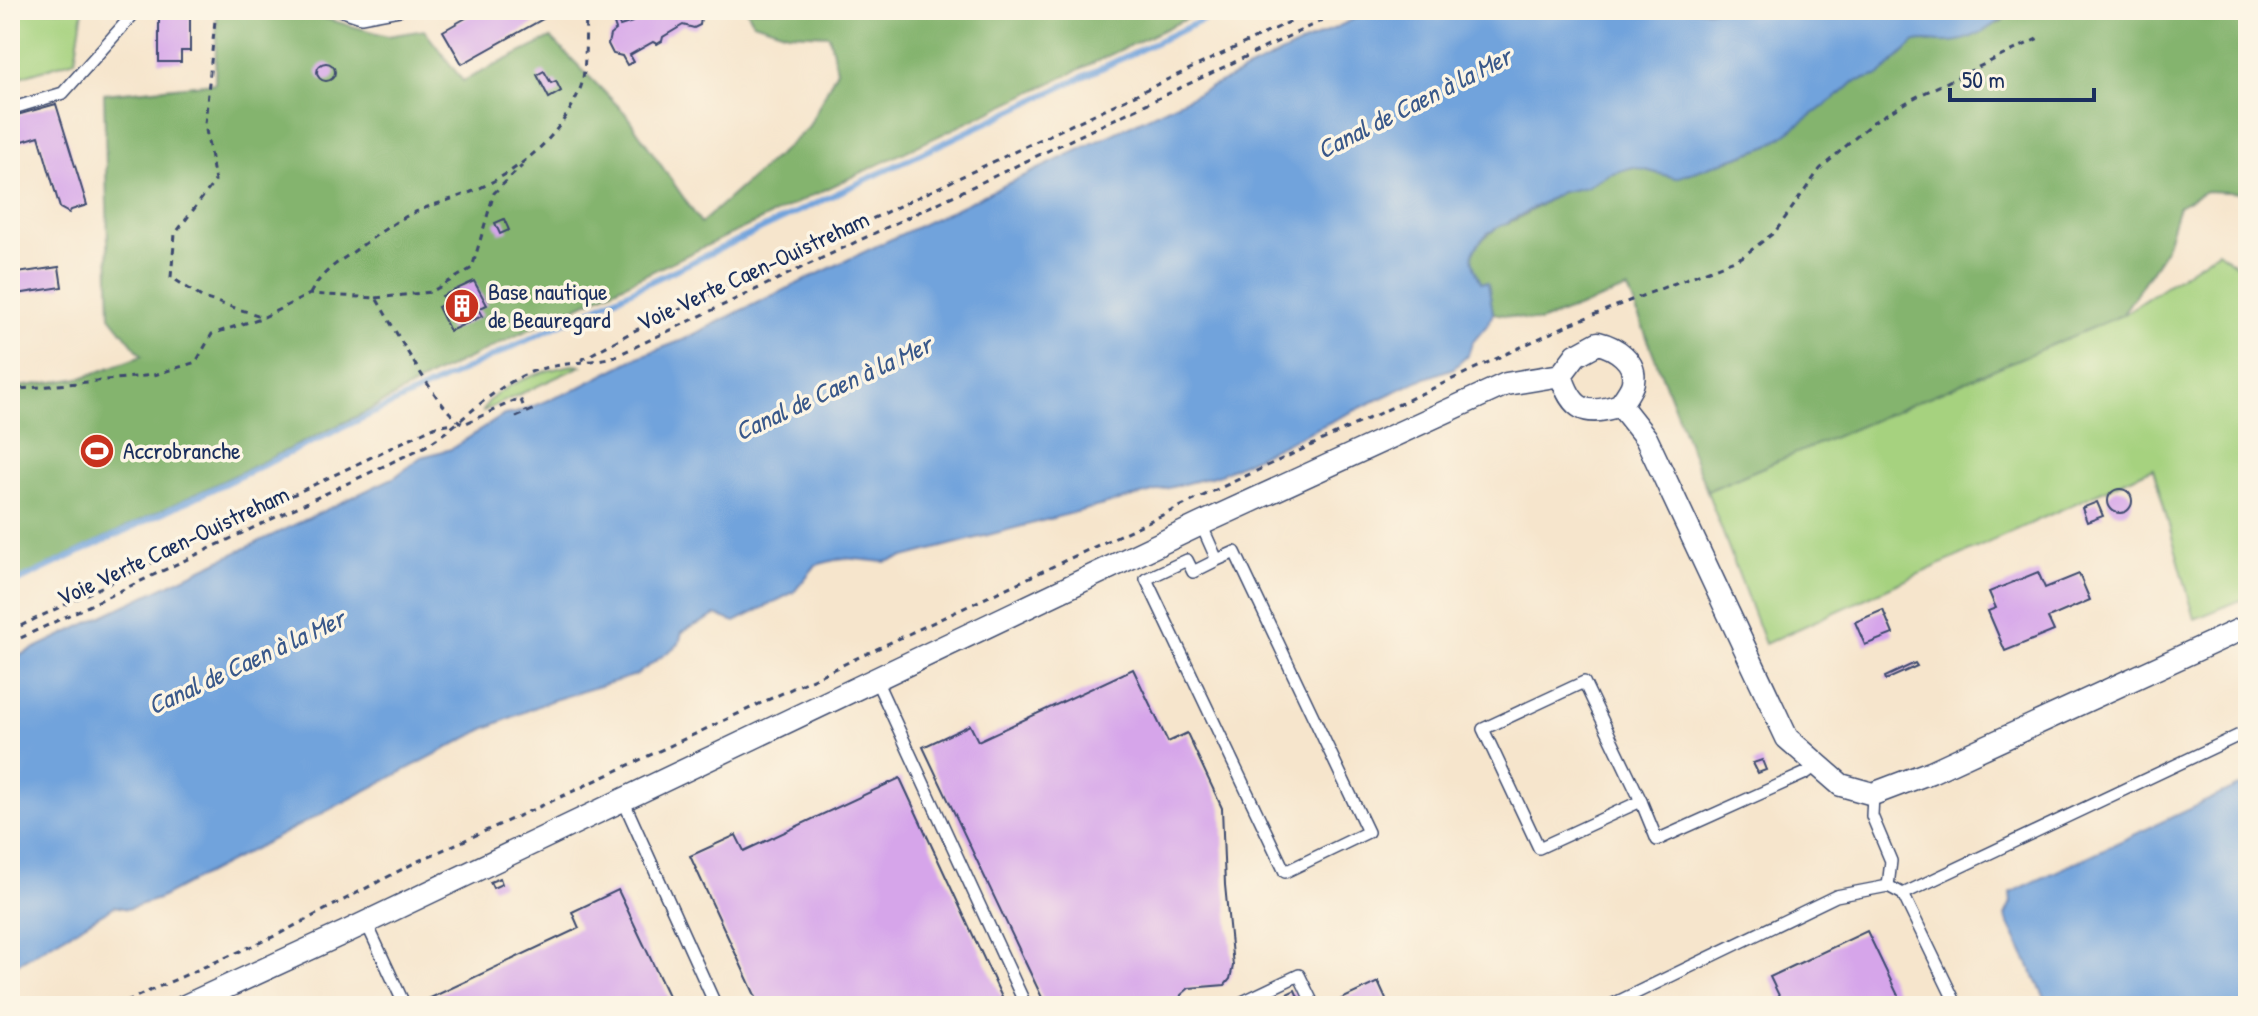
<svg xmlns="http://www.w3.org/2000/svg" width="2258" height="1016" viewBox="0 0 2258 1016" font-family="'Patrick Hand',sans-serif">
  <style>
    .green { fill: #a6d27f; stroke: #60806e; stroke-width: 2 }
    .forest { fill: #84b46e; stroke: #507266; stroke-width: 2 }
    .water { fill: #71a3dc; stroke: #46699d; stroke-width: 2 }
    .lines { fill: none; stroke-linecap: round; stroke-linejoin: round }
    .stream { stroke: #71a3dc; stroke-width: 6 }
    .building { fill: #d6a5ea }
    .service-casing { stroke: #3c4a6e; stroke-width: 14 }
    .minor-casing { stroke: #3c4a6e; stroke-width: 25 }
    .path { stroke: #3c4a6e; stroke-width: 3; stroke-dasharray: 6 6; stroke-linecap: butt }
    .service { stroke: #fff; stroke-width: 11 }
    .minor { stroke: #fff; stroke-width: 22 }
    .labels { text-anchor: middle; stroke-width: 7; stroke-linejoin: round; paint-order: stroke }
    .street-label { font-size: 24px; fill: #1b2f5e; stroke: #fcf5e5 }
    .poi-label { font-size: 24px; fill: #1b2f5e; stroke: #fcf5e5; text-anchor: start }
    .water-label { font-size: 26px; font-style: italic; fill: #39588a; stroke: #fcf5e5 }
  </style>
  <rect width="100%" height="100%" fill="#fcf5e5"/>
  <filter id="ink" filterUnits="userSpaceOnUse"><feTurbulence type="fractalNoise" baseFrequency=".0125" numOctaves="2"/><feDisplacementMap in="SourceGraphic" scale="16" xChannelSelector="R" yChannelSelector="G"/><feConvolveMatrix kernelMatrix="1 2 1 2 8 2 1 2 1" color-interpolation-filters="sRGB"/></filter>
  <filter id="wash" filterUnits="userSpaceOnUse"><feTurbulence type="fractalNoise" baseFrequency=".006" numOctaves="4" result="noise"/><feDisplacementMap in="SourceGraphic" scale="32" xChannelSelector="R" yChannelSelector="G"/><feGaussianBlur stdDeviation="1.8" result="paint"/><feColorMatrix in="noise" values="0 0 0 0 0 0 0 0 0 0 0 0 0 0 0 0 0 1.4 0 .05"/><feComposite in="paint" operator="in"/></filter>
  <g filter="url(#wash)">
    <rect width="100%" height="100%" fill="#f6e5cc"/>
    <!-- green -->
    <g class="green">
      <path d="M10,10h73l-8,50 -65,20z"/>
      <path d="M2218,251l30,23v323l-53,22 -42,-151 -388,176 -58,-153 415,-176z"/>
      <path d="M573,365l8,1 -98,45c9,-25 65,-42 90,-46z"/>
    </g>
    <!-- forest -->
    <g class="forest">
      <path d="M217,10h77l94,26 36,-6 39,51 88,-43 74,75 76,110 107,-95 29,-58 -8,-35 -41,-2 -35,-11 -6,-12h458l-772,365 -67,37 -356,171v-195l71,-10 61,-22 -32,-40 -6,-222 111,-11z"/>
      <path d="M2014,10h234v183l-42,-2 -27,15 -14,44 -43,65 -415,176 -79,-202 -89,33 -46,-9 -5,-30 -7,-1 -9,-17v-9l6,-13 20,-16 19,-8 45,-27 24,-5 23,-13 24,-7 43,11 68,-23 25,-9 73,-53 12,-11 26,-7 34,-32 6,-3 10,2 70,-19z"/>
    </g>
    <!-- water -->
    <g class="water">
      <path d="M1373,10h641c-20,15 -41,32 -68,32 -11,1 -22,-4 -32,1l-34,32 -26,7 -12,11 -73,53 -93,32 -43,-11 -24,7 -23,13 -24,5 -74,41c-20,20 -19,25 -7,49l7,1 5,30 -4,10 -17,20 -4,12 -14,13 -37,13 -199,94 -333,87 -42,-4 -27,7 -22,27 -59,30 -19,-7 -34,17 -3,12 -43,31 -86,26 -66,28 -326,170 -31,10 -12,-3 -105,62v-308l385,-183 26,-20 30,-8 53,-34 12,-2 56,-22 66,-34 45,-17 59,-30z"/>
      <path d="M2238,786l10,4v216h-199l-44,-90 6,-13 -1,-10z"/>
    </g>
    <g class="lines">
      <!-- stream -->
      <path class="stream" d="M10,585l1214,-575"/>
    </g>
    <g id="blocks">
      <!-- building -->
      <g class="building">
        <path d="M159,10h31v41h-9v11h-22z"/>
        <path d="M480,10h65l3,6 -86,48 -19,-33z"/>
        <path d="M645,10l4,2 57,-2 -4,2 -2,13 -6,3 -11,-3 -20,12 -1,4 -5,3 -4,-2 -23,13 4,7 -7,3 -5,-9 -9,-2 -5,-10 2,-9 6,-5 -2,-6 4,-1 2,3 12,-4z"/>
        <circle cx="326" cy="72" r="9"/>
        <path d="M544,71l7,12 5,-2 5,10 -12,7 -12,-23z"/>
        <path d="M56,104l31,101 -16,5 -2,3 -9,-5 -21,-72 -29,9v-28z"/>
        <path d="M504,219l5,11 -9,4 -5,-11z"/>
        <path d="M59,267l3,20 -52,8v-21z"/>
        <path d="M474,281l13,24 -9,4 4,7 -32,15 -12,-24 8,-4 -4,-7z"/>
        <circle cx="2120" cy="501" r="12"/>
        <path d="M2097,502l6,14 -16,6 -5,-14z"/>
        <path d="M2038,572l7,16 34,-14 11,26 -42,18 6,13 -49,20 -17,-40 8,-3 -7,-16z"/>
        <path d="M1883,610l10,24 -28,11 -10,-23z"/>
        <path d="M1915,663l2,3 -31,14 -1,-3z"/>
        <path d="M1133,669l35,73 19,-9 35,75 3,77 8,81 -3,13 -5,6 -36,3 -8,7 -3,11h-132l-123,-259 47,-22 8,16z"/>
        <path d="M1762,760l4,10 -8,3 -5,-10z"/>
        <path d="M900,778l106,228h-246l-70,-150 46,-21 8,16z"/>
        <path d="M500,878l2,6 -9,4 -3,-6z"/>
        <path d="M618,890l55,116h-246l-3,-5 155,-73 -7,-16z"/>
        <path d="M1867,931l36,75h-119l-14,-29z"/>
        <path d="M1378,982l11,24h-55l-1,-3z"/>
        <path d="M1295,990l5,12 -8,3 -5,-11z"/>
      </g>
    </g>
  </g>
  <g filter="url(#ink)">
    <use href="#blocks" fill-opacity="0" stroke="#3c4a6e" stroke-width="2"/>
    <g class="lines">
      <!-- service casing -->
      <g class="service-casing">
        <g id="service">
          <path d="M340,10l21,7 38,-7"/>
          <path d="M10,109l53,-16 74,-83"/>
          <path d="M1201,524l16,36 18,-8 133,280 -83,40 -139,-293 41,-19 6,12 24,-12"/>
          <path d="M876,680l150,326"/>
          <path d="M1584,682l57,119 -102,47 -56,-119z"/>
          <path d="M1873,794l-1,22 19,45 -3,25"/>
          <path d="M623,800l93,206"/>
          <path d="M1641,801l16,39 149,-67 10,-7"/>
          <path d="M1903,894l345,-163"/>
          <path d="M366,922l39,84"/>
          <path d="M1234,1006l65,-31 15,31"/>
          <path d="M1609,1006l227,-110 52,-10 15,8 54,112"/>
        </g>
      </g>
      <!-- minor casing -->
      <g class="minor-casing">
        <g id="minor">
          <path d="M1598,343c17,4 39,18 35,39 -1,7 -9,17 -13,23 -35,12 -48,5 -59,-30l15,-20z"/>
          <path d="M1620,405l26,33 141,300 54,47 32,9 58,-22 317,-146"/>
          <path d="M185,1006l161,-74 855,-408 305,-140 55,-9"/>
        </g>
      </g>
      <!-- path -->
      <g class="path">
        <path d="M216,10l-11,114 10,57 -40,53 -4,43 32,21 61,19 46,-23 66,4c16,26 64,117 88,126l56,-26 6,14"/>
        <path d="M310,294c10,-20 25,-30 43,-42 18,-13 36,-27 56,-37 22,-11 47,-16 69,-26 45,-21 83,-53 102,-100 7,-15 5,-60 6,-79"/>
        <path d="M376,298l55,-6 41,-24 22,-75 28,-27"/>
        <path d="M581,360l51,-28 683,-322"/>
        <path d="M10,390l144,-15 42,-13 16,-28 52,-17"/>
        <path d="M516,417l21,-9"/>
        <path d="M10,631l426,-205 18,-3"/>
        <path d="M10,643l414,-196c38,-23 65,-58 107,-75 27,-10 57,-8 85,-16l728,-346"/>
        <path d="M115,1006l162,-71 139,-73 134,-60 1020,-478 172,-67 33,-25 45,-63 53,-47 43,-25 123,-59"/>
      </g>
      <!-- service -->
      <use href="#service" class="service"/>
      <!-- minor -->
      <use href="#minor" class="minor"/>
    </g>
  </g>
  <!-- icons -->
  <defs>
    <g id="building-disc" transform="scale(1.8)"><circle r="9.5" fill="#c8321e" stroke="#fcf5e5"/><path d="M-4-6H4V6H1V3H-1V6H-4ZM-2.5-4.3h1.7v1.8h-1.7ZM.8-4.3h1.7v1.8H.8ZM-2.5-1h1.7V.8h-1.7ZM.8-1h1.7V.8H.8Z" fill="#fff"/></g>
    <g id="stadium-disc" transform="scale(1.8)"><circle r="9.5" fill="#c8321e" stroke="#fcf5e5"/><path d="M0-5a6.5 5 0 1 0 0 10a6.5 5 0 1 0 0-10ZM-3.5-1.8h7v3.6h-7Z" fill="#fff"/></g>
  </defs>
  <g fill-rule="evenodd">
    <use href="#building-disc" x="462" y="306"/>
    <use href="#stadium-disc" x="97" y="451"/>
  </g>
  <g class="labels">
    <!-- street labels -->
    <g class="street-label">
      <text transform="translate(753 271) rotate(-25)" y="8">Voie Verte Caen-Ouistreham</text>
      <text transform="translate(173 546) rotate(-25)" y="8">Voie Verte Caen-Ouistreham</text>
    </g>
    <!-- poi labels -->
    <g class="poi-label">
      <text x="488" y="300">Base nautique<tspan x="488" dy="28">de Beauregard</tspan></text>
      <text x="123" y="459">Accrobranche</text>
    </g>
    <!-- water labels -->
    <g class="water-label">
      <text transform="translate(1414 103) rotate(-27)" y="9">Canal de Caen à la Mer</text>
      <text transform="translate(833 388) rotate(-25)" y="9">Canal de Caen à la Mer</text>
      <text transform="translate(246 662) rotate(-25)" y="9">Canal de Caen à la Mer</text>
    </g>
  </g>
  <!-- margin -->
  <rect width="2258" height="1016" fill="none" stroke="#fcf5e5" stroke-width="40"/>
  <!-- scale -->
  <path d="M1950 88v12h144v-12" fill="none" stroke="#1b2f5e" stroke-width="4"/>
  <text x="1962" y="88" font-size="24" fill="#1b2f5e" stroke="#fcf5e5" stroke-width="6" paint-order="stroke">50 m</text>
</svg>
